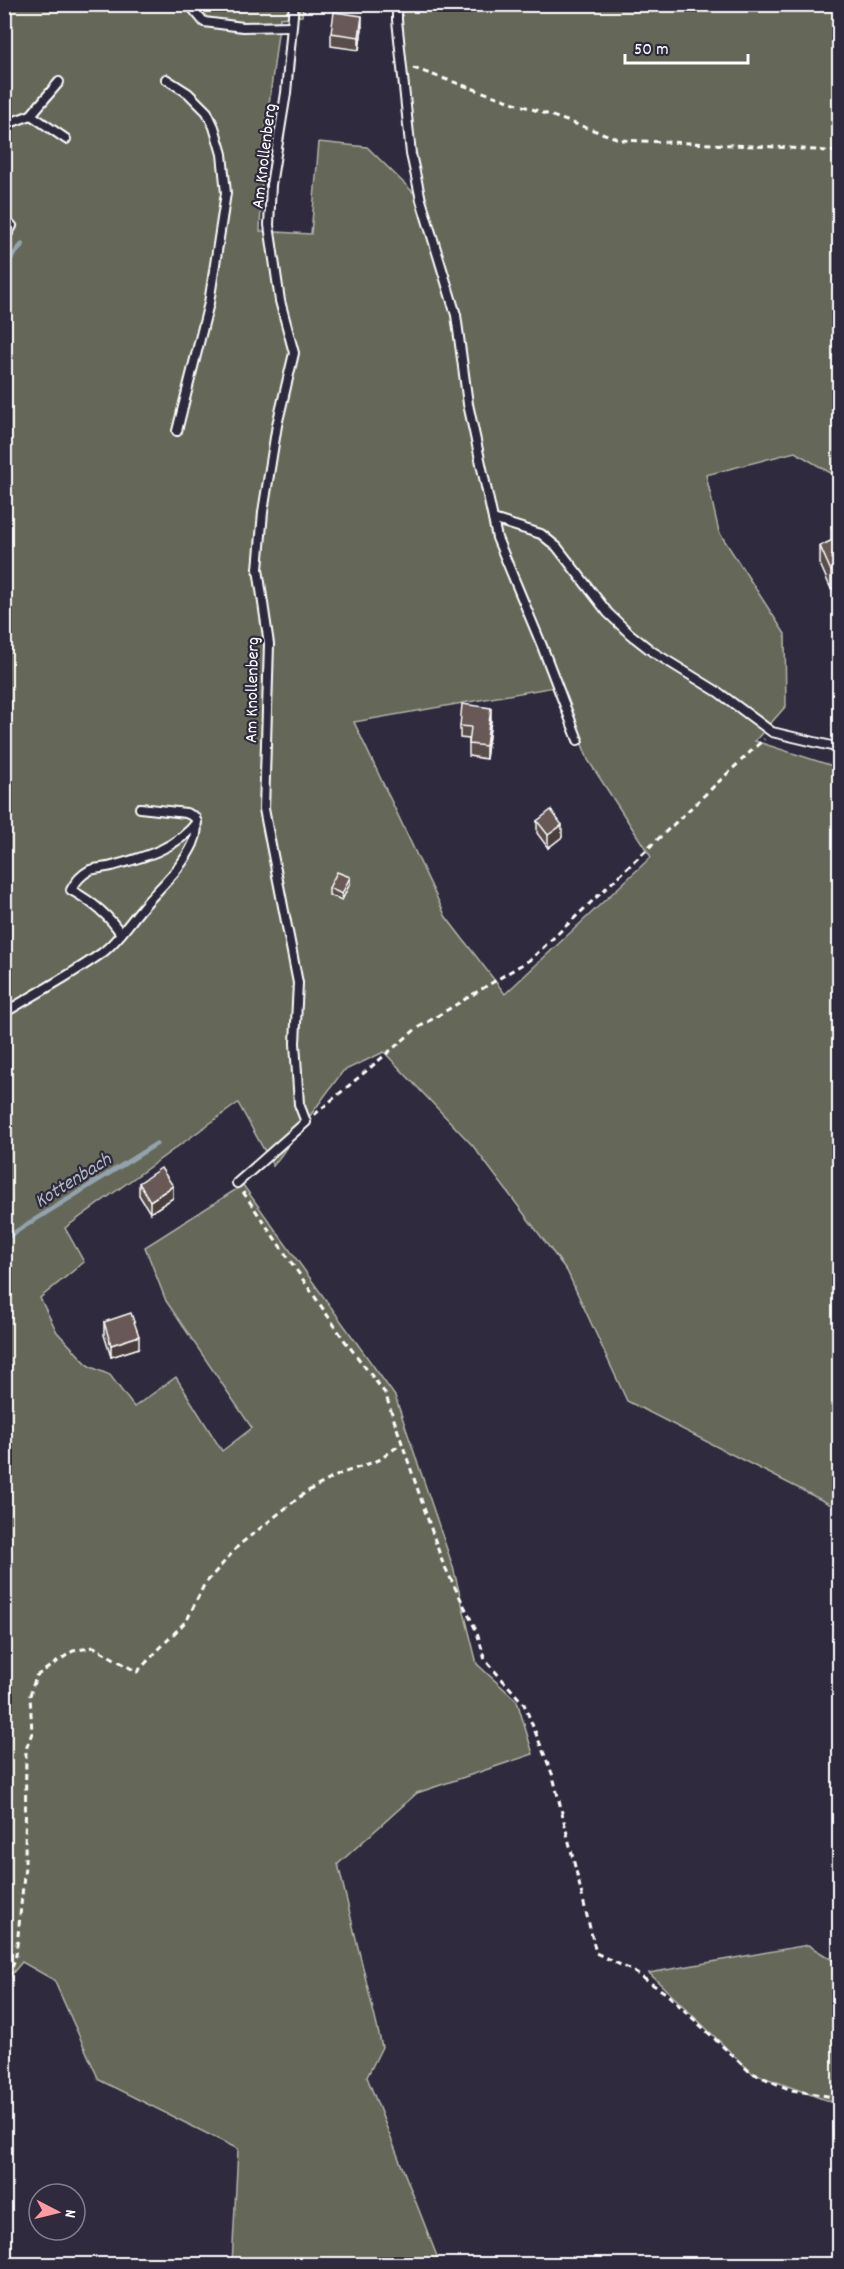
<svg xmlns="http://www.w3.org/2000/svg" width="844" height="2269" viewBox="0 0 844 2269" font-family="Dekko,sans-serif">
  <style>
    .green { fill: #656859; stroke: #b2b4ac; stroke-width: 1.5; fill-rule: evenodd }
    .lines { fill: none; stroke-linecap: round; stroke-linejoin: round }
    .stream { stroke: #93a2ac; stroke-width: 5 }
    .lane-casing { stroke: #fff; stroke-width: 12 }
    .path { stroke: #fff; stroke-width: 3; stroke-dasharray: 6 4.5; stroke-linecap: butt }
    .lane { stroke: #2f2a3d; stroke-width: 8 }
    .wall { fill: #594d4a; stroke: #fff; stroke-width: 1.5 }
    .shaded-wall { fill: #483e3c; stroke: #fff; stroke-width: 1.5 }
    .building { fill: #675956; stroke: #fff; stroke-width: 1.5 }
    .labels { text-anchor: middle; stroke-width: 4.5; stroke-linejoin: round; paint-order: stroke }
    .street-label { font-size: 18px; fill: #fff; stroke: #2f2a3d }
    .water-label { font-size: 20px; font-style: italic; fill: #aeb9c1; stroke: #2f2a3d }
  </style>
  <rect width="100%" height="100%" fill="#2f2a3d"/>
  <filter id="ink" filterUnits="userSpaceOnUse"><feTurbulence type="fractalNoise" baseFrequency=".0167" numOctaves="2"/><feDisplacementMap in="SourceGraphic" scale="12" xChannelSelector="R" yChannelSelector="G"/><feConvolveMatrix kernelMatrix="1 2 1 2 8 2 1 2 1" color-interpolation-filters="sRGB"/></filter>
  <g filter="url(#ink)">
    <!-- green -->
    <g class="green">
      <path d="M5,5h298l-1,11 -22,2 -17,133 -3,80 51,3 8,-92 48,5 47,46 -23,-188h448v473l-44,-26 -89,23 13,57 66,102 1,72 -31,35 84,27v741l-212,-108 -60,-130 -94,-125 -89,-94 -41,19 -70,95 -35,-63 -173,125 19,34 -44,36 17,34 32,34 21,9 24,32 42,-30 46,74 30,-23 -86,-127 -21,-54 98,-62 152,211 58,171 24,97 40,37 16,53 -116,39 -79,71 44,183 -15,30 73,187h-208l6,-115 -139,-69 -45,-100 -32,-18 -17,20zM560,686l28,74 63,97 -146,137 -59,-77 -92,-195z"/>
      <path d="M808,1945l31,19 1,126 -6,13 -82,-30 -103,-100z"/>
    </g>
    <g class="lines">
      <!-- stream -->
      <g class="stream">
        <path d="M4,266l18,-21"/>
        <path d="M4,670l1,1"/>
        <path d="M4,1239l152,-95"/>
      </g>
      <!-- lane casing -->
      <g class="lane-casing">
        <g id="lane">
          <path d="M189,4l15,18 39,5 48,-1"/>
          <path d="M397,4v16l14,134 10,46 35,115 12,89 25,115 48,15 16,13 51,66 22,21 23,18 65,40 54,40 68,16"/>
          <path d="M166,79l22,14 19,19 7,15 8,27 4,39 -17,110 -32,128"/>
          <path d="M59,82l-28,33 35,24"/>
          <path d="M4,125l27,-10"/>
          <path d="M4,219l8,7 -8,14"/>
          <path d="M493,519l4,19 45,108 36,94"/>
          <path d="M121,934c-12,-19 -30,-33 -50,-44 4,-8 10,-15 19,-20 6,-2 15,-2 22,-4 32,-9 64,-17 85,-44"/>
          <path d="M4,1013c33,-20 67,-38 98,-60 16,-12 27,-30 40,-45 17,-20 40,-40 51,-64 4,-9 5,-18 2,-27l-9,-4 -46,-5"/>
          <path d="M237,1183l69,-61 -7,-18 -4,-61 3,-60 -34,-174 5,-165 -11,-75 5,-57 14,-87 17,-72 -14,-52 -11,-76 2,-40 15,-92 8,-89"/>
        </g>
      </g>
      <!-- path -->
      <g class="path">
        <path d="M413,68l209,72 155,7 63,5"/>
        <path d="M314,1115l102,-86 115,-70 233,-220"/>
        <path d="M243,1192l102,149 40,52 57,168 35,71 8,28 39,44 29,72 43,177 35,17 36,24 83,78 41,18 49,8"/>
        <path d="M4,1986l4,-5 8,-26 9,-89 1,-117 6,-16 -2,-38 6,-19 37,-25 21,-4 43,25 50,-52 17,-35 35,-40 67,-53 34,-18 39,-14 22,-16"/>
      </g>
      <!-- lane -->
      <use href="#lane" class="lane"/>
    </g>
    <!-- wall -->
    <g class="wall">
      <path d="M362,28l-3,22 -28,-4v-13z"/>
      <path d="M840,522l-9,67 -11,-25v-18l11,-5v-15z"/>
      <path d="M491,720l-5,39 -17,-3v-17l-9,-1v-12z"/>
      <path d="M537,821l25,16 -14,11 -11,-15z"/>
      <path d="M350,883l-8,17 -13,-5v-7z"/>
      <path d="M139,1183l34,15 -23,15 -11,-18z"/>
      <path d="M104,1322l35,26 -28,9 -7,-22z"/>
    </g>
    <!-- shaded-wall -->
    <g class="shaded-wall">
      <path d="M362,16v12l-3,22v-13z"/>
      <path d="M840,567v19l-9,3v-18z"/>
      <path d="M491,708v12l-5,39v-13z"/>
      <path d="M562,825v12l-14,11v-13z"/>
      <path d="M350,877v6l-8,17v-6z"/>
      <path d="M173,1186v12l-23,15v-12z"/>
      <path d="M139,1336v12l-28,9v-12z"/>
    </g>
    <!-- building -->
    <g class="building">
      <path d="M334,12l28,4 -3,21 -28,-4z"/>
      <path d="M840,522v45l-9,4 -11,-25 17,-8 -6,-12z"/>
      <path d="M462,704l29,4 -5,38 -17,-2 2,-17 -11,-1z"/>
      <path d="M551,810l11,15 -14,10 -11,-14z"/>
      <path d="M337,872l13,5 -8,17 -13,-6z"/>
      <path d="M161,1168l12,18 -23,15 -11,-18z"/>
      <path d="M131,1313l8,23 -28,9 -7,-23z"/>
    </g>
  </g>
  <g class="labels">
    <!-- street labels -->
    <g class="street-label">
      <text transform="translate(263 156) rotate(-83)" y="6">Am Knollenberg</text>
      <text transform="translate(251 690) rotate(-89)" y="6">Am Knollenberg</text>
    </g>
    <!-- water labels -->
    <g class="water-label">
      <text transform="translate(72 1179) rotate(-32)" y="7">Kottenbach</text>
    </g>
  </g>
  <!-- margin -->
  <rect width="844" height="2269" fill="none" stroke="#2f2a3d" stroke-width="24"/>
  <rect x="12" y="12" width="820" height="2245" fill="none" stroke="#fff" stroke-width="2" filter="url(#ink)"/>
  <!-- north arrow -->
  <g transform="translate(57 2212) rotate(97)"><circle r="28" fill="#2f2a3d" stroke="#827f8b" stroke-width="1.5"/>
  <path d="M0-4.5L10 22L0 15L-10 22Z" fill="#ff9aa2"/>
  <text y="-9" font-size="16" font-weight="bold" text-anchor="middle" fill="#ffffff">N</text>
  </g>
  <!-- scale -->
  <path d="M625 54v9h123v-9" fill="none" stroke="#ffffff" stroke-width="3"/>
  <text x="634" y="54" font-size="18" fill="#ffffff" stroke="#2f2a3d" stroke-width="4.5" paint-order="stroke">50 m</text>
</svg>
